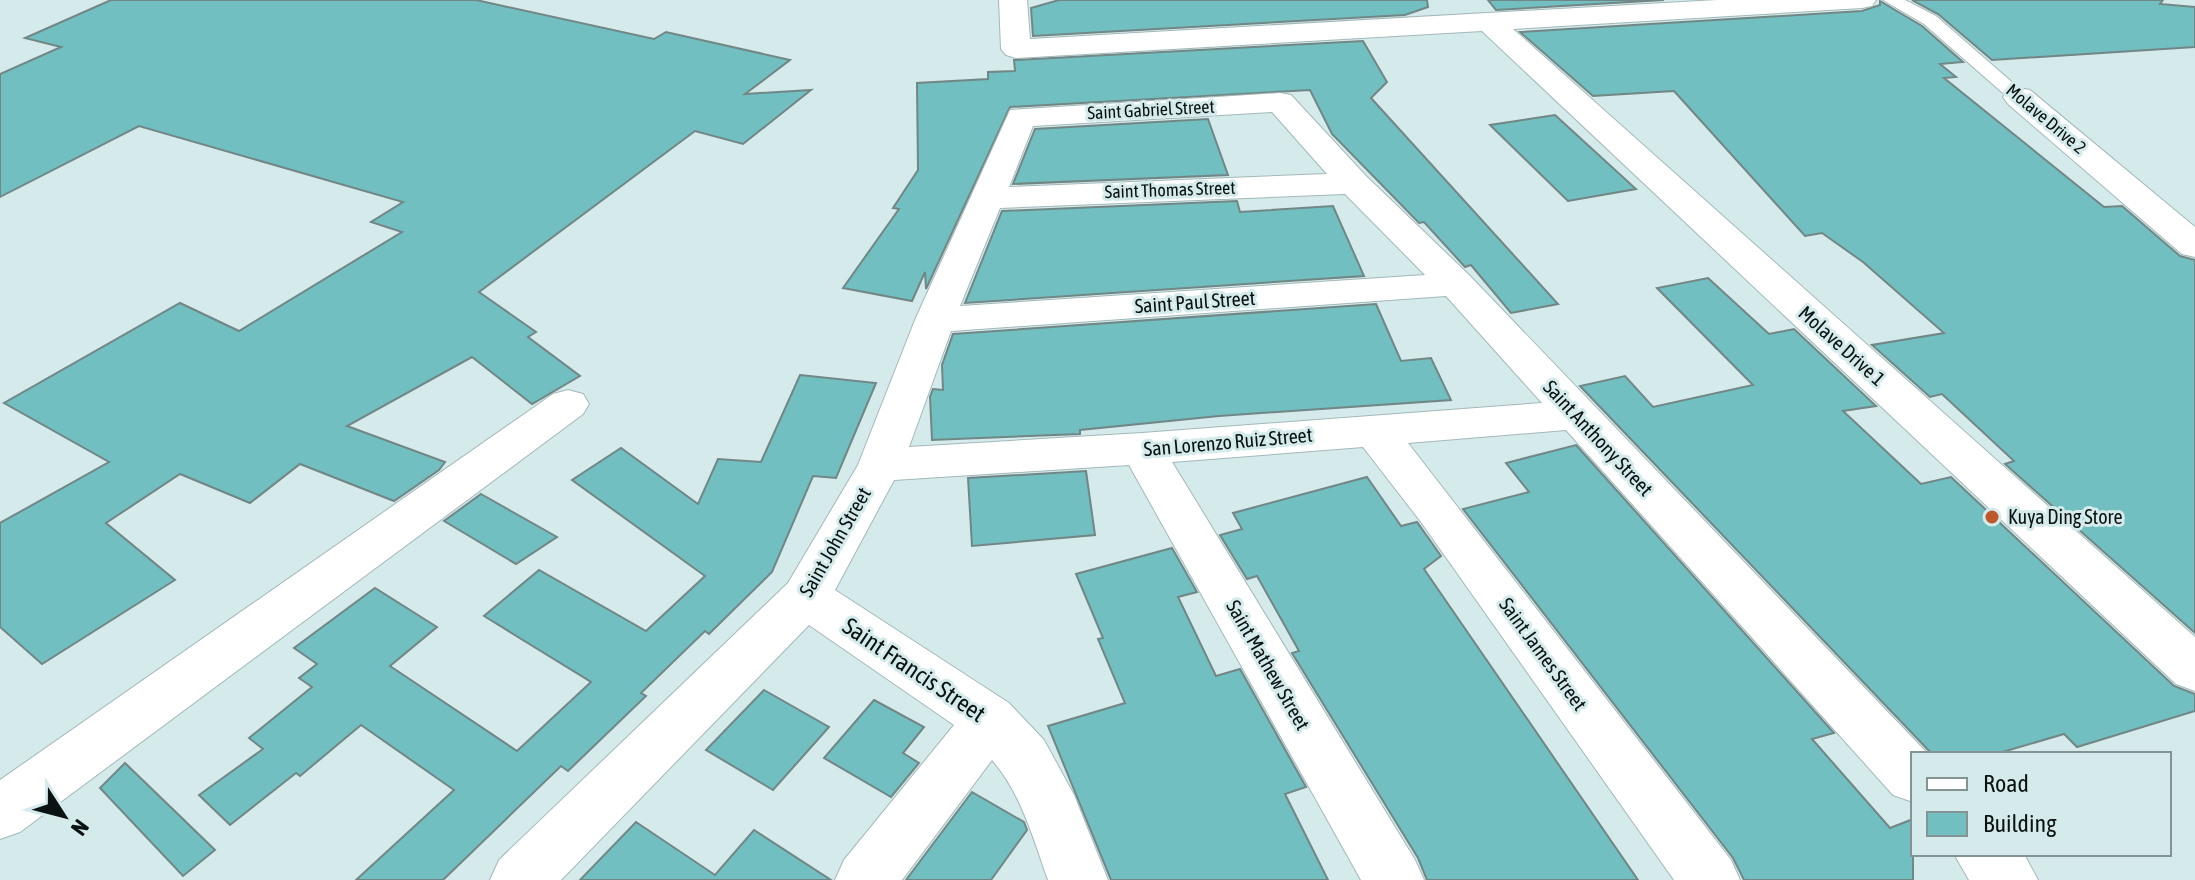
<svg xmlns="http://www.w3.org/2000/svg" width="2195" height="880" viewBox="0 0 2195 880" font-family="'Asap Condensed',sans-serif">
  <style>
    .building { fill: #71bfc0; stroke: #728686; stroke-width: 2 }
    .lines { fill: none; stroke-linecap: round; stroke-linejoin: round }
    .service-casing { stroke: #a3b8b8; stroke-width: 2 }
    .minor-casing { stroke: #a3b8b8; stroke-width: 2 }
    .service { fill: #fff; fill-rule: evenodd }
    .minor { fill: #fff; fill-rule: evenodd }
    .poi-dot { fill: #be582a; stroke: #d5ebeb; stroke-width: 3 }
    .labels { text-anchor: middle; stroke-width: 6; stroke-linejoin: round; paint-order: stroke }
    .far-street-label { font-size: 18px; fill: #0a1212; stroke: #d5ebeb }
    .street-label { font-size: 20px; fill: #0a1212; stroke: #d5ebeb }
    .poi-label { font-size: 20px; fill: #0a1212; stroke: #d5ebeb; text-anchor: start }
    .near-street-label { font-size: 24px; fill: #0a1212; stroke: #d5ebeb }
  </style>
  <rect width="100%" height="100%" fill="#d5ebeb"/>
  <!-- building -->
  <g class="building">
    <path d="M111,0h365l178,39 12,-7 124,28 -45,34 66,-4 -68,54 -48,-13 -216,161 57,40 -8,5 52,39 -48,28 -60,-47 -125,69 98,36 -6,8 -45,31 -94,-37 -50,39 -70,-29 -74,49 69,57 -133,84 -42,-37v-104l109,-61 -105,-59 176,-100 59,28 163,-99 -31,-10 32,-20 -264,-76 -139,71v-123l61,-27 -36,-9z"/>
    <path d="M1059,0h368l1,7 -23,8 -372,21 -2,-28z"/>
    <path d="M1488,0h176l-168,10z"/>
    <path d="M1912,0h251l-3,4 35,3v40l-203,13 -54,-46z"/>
    <path d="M1880,1l42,25 41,36 -23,2 16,13 -12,1 160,129 18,-1 58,50 15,4v373l-190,-169 9,-3 -72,-67 -12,3 -58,-52 72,-12 -81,-71 -41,-29 -17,3 -131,-145 -81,5 -73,-64 342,-21 18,-6z"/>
    <path d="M1363,41l24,41 -16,16 187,206 -47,9 -40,-48 -6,2 -41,-45 -5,1 -87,-89 -22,-44 -300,17 -84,182 -1,-17 -13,29 -69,-13 56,-79 -6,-1 25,-38 -1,-87 71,-4v-7l27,-1 -1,-11z"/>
    <path d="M1555,115l81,74 -68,12 -78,-76z"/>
    <path d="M1208,119l20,56 -215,9 22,-55z"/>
    <path d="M1237,201l3,11 93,-6 31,70 -399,27 37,-92z"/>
    <path d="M1708,278l61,56 25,-5 82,77 -33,5 78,73 30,-7 223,209 21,8v17l-118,36 -13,-13 -68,20h-64l-352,-368 45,-10 28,31 100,-22 -96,-97z"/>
    <path d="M1376,304l25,57 30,-3 20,42 -232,16 -139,14v4l-148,6 -2,-43 3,-8 10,1 -1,-25 11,-31z"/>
    <path d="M800,375l76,8 -40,95 -23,-2 -41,96 -63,62 -4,-3 -64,62 5,3 -78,75 -7,-5 -118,114h-87l98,-90 -93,-65 -61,51 -4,-3 -66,52 -31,-30 64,-46 -14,-11 63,-51 -13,-9 18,-14 -23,-16 81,-60 62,39 -47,39 127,85 74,-69 -107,-66 55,-46 107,61 59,-55 -133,-96 49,-32 77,56 20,-45 43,3z"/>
    <path d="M1576,445l258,288 -22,6 78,89 23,-9v61h-169l-11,-22 -270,-349 66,-17 -23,-29z"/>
    <path d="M1086,471l9,64 -123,11 -4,-68z"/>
    <path d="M1367,477l34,49 16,-4 24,34 -17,13 214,311h-211l-9,-22 -126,-205 7,-2 -42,-75 -10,3 -27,-44 22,-6 -9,-16z"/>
    <path d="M481,494l76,43 -41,27 -72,-43z"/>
    <path d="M1172,548l25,44 -19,5 38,79 24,-7 66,118 -21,7 43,86h-217l-63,-154 77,-23 -27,-64 5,-1 -27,-64z"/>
    <path d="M764,690l65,37 -56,63 -67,-40z"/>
    <path d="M874,700l50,27 -21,26 16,10 -28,34 -67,-39z"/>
    <path d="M125,763l90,87 -32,26 -83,-88z"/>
    <path d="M972,792l52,30 3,8 -36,50h-85z"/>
    <path d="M636,822l79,53 39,-45 77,50h-251z"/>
  </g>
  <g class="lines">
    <!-- service casing -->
    <g class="service-casing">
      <path id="service" d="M1883,0h22l31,16 93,81 -10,6 -7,-2 -88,-77z"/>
    </g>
    <!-- minor casing -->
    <g class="minor-casing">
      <g id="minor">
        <path d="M999,0h28l3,39 687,-39h159l-4,6 -10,2 -349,21 682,608v54l-19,-7 -694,-653 -466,27 -10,-3 -5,-6z"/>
        <path d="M2019,88l11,2 165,137v30l-13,-3 -174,-150 -5,-7 5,-7z"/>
        <path d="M1280,93l11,2 75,81 104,100 458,478h-15v48l-20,-7 -327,-365 -158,13 323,417 9,20h-66l-253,-358 -58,-75 -191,15 243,398 9,20h-63l-232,-415 -235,15 -59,110 174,113 35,37 30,55 34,85h-60c-15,-42 -27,-87 -56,-120l-90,120h-67l9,-20 110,-135 -145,-100 -248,255h-71l9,-20 289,-277 70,-118 57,-145 95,-210zM1272,112l55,62 -318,13 24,-61zM1345,194l80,81 -465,31 40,-98zM1446,296l96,107 -400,30 -233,14 42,-116z"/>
        <path d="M568,390l15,4 6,10 -6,10 -563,418 -20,7v-59l553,-386z"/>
        <path d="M1954,854h70l14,26h-69z"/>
      </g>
    </g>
    <!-- service -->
    <use href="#service" class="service"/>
    <!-- minor -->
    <use href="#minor" class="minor"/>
  </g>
  <!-- markers -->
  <circle class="poi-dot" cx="1992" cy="517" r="8"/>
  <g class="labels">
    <!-- far-street labels -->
    <g class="far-street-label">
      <text transform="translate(1151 110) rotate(-3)" y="6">Saint Gabriel Street</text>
      <text transform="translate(2046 119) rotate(40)" y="6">Molave Drive 2</text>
      <text transform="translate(1170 190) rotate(-2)" y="6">Saint Thomas Street</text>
    </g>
    <!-- street labels -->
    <g class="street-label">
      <text transform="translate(1195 302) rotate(-4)" y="7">Saint Paul Street</text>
      <text transform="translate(1842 346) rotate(42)" y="7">Molave Drive 1</text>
      <text transform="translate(1598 438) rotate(47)" y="7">Saint Anthony Street</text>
      <text transform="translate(1228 442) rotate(-5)" y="7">San Lorenzo Ruiz Street</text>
      <text transform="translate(835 542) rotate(-60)" y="7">Saint John Street</text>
      <text transform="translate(1543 654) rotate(54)" y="7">Saint James Street</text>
      <text transform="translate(1268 665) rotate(60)" y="7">Saint Mathew Street</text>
    </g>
    <!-- poi labels -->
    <g class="poi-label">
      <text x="2008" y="524">Kuya Ding Store</text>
    </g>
    <!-- near-street labels -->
    <g class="near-street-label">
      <text transform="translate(914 670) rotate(34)" y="8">Saint Francis Street</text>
    </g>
  </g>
  <!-- legend -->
  <rect x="1911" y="752" width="260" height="104" fill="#d5ebeb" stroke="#849494" stroke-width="2"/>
  <rect x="1927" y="778" width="40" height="12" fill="#ffffff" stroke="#849494" stroke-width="2"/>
  <text x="1983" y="792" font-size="24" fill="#0a1212">Road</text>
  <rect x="1927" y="812" width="40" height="24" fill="#71bfc0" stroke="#849494" stroke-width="2"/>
  <text x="1983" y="832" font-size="24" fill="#0a1212">Building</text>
  <!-- north arrow -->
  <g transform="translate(64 816) rotate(126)" stroke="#d5ebeb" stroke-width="6" paint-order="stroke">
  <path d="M0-6L14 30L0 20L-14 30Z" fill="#0a1212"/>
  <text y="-12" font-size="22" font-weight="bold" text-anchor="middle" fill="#0a1212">N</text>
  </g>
</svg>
